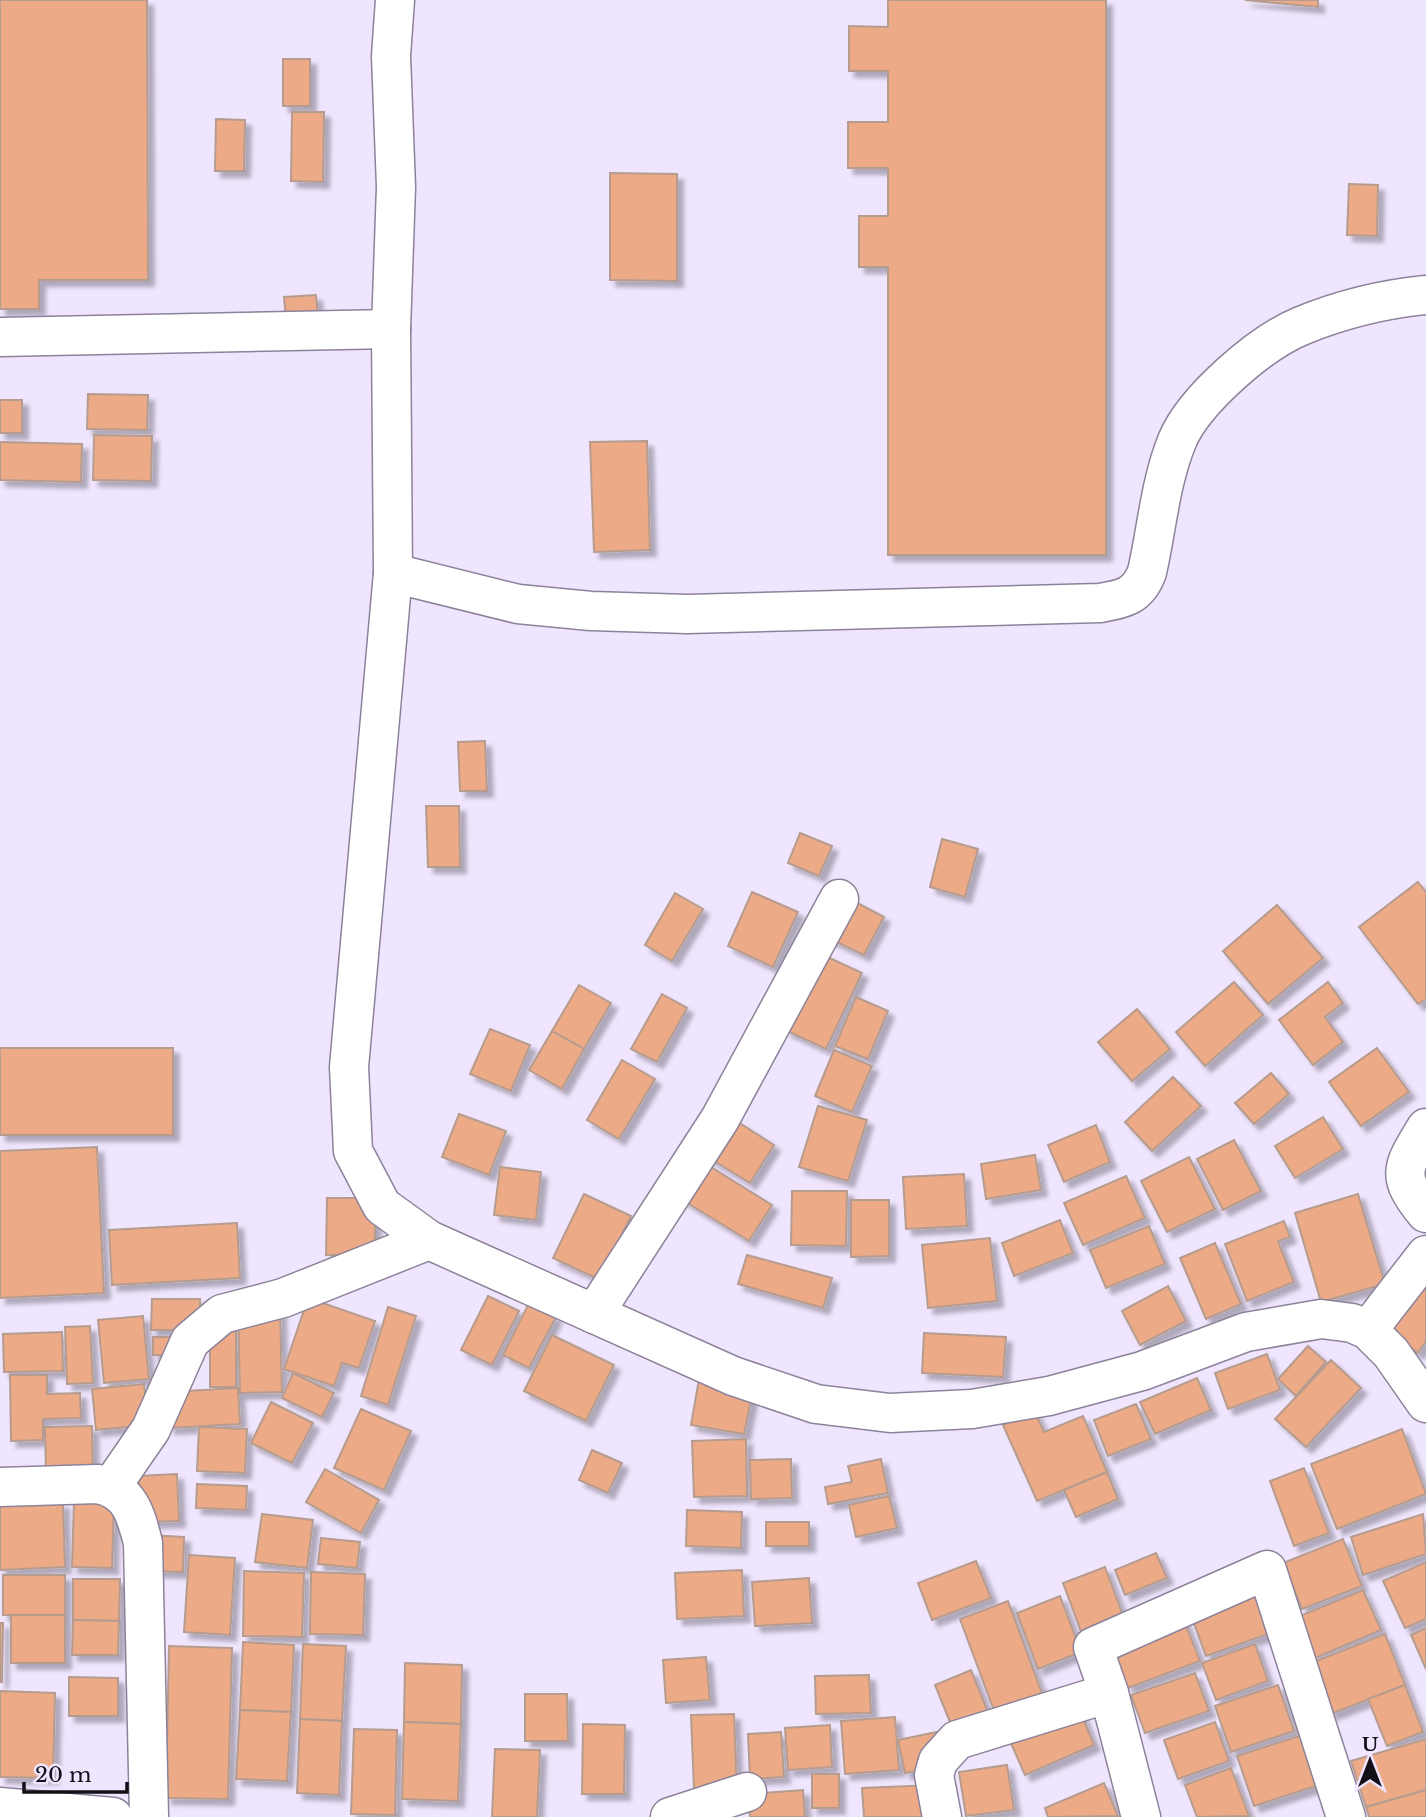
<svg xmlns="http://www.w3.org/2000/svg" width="1426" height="1817" viewBox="0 0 1426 1817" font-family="'Libre Baskerville',serif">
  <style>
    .building { fill: #edaa86; stroke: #b59c8f; stroke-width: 2; filter: url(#shadow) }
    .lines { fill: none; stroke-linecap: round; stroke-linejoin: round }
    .minor-casing { stroke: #8c8299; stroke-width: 41 }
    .minor { stroke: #fff; stroke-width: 38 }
  </style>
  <defs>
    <filter id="shadow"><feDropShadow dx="6" dy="6" stdDeviation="2" flood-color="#0004"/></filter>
  </defs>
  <rect width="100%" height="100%" fill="#efe5fe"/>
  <!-- building -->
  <g class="building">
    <path d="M0,0h147l1,280h-109v29h-39z"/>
    <path d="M888,0h218v555h-218v-288h-29v-51h29v-48h-40v-46h40v-51h-39v-45l39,1z"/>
    <path d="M1245,0h73v7z"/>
    <rect x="283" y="59" width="27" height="47"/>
    <path d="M292,112h32l-1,70 -32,-1z"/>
    <path d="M216,119l29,1 -1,51h-29z"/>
    <path d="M610,173l67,1v107l-67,-1z"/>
    <path d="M1349,184l29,1 -1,51 -30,-1z"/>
    <path d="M316,295l2,22 -32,3 -2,-23z"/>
    <path d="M88,394l60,1 -1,35 -60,-1z"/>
    <rect x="0" y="400" width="22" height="33"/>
    <path d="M94,435l58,1 -1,45 -58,-1z"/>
    <path d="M647,441l3,109 -56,2 -4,-110z"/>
    <path d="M0,442l82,2 -1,38 -81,-2z"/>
    <path d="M485,741l2,50h-27l-2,-49z"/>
    <path d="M426,806h33l1,61h-32z"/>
    <path d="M800,833l32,13 -13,30 -31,-13z"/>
    <path d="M942,839l36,10 -13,48 -35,-10z"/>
    <path d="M1418,882l8,10v107l-8,5 -59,-77z"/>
    <path d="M752,892l46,20 -25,55 -45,-21z"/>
    <path d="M675,893l28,16 -31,52 -27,-16z"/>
    <path d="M846,897l38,20 -20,38 -38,-18z"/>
    <path d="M1277,905l46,53 -55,46 -45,-53z"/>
    <path d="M821,954l41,19 -36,76 -41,-19z"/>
    <path d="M1234,982l29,33 -58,51 -29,-34z"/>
    <path d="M1328,982l15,21 -18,14 18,25 -30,23 -34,-45z"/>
    <path d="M579,985l32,18 -27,46 -32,-18z"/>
    <path d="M662,994l25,14 -30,54 -26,-13z"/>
    <path d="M856,997l32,14 -20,48 -33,-13z"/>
    <path d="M1137,1009l33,40 -38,32 -34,-39z"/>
    <path d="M490,1029l40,16 -19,46 -41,-17z"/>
    <path d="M552,1031l32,18 -22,40 -33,-19z"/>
    <rect x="0" y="1048" width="173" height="87"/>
    <path d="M1377,1048l32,44 -48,34 -32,-44z"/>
    <path d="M834,1050l38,16 -20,46 -37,-16z"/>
    <path d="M622,1060l33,19 -36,60 -32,-19z"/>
    <path d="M1271,1073l18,21 -35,30 -19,-21z"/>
    <path d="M1173,1077l28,29 -49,45 -27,-29z"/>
    <path d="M818,1106l49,14 -19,61 -49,-14z"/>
    <path d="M459,1114l47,17 -17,44 -47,-18z"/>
    <path d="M730,1117l44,28 -24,38 -44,-27z"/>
    <path d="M1323,1117l20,32 -48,29 -20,-32z"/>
    <path d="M1096,1125l14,37 -46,20 -16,-37z"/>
    <path d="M1234,1140l27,51 -38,19 -26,-51z"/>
    <path d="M97,1147l7,146 -104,5v-147z"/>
    <path d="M1035,1155l6,35 -55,9 -5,-35z"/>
    <path d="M1189,1157l26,52 -48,23 -26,-51z"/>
    <path d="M703,1162l69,43 -23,36 -68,-42z"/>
    <path d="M500,1167l41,5 -5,48 -42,-5z"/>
    <path d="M964,1174l3,52 -61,3 -3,-52z"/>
    <path d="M1126,1176l19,42 -62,27 -19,-42z"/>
    <path d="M792,1191h55l-1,55 -55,-1z"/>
    <path d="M584,1194l47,22 -31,64 -47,-22z"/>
    <path d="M1358,1194l27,90 -64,18 -26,-89z"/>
    <path d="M327,1198h48v57h-49z"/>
    <path d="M851,1200h38v56l-38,1z"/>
    <path d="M1060,1220l13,33 -59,23 -12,-33z"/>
    <path d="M1284,1221l6,16 -12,4 16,41 -47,19 -22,-57z"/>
    <path d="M237,1223l3,55 -128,7 -3,-55z"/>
    <path d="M1149,1226l16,38 -59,24 -16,-38z"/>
    <path d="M990,1238l7,63 -69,7 -6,-63z"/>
    <path d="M1215,1243l26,61 -35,15 -26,-61z"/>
    <path d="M747,1255l85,23 -9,30 -85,-24z"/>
    <path d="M1426,1274v67l-8,12 -32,-23z"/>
    <path d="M1168,1286l18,35 -46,24 -18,-34z"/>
    <path d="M488,1296l31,15 -27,54 -31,-15z"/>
    <path d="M308,1298l67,23 -16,47 -17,-5 -8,23 -50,-17z"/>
    <path d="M152,1299h48v31h-49z"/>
    <path d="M529,1303l27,14 -27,51 -26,-13z"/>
    <path d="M388,1307l28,9 -28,89 -27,-9z"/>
    <path d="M280,1309l2,83 -42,1 -2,-83z"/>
    <path d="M143,1316l6,63 -45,4 -6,-63z"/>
    <path d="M90,1326l3,57 -26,1 -2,-57z"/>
    <rect x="210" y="1326" width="26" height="61"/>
    <path d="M62,1332l1,39 -59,1 -1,-38z"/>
    <path d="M924,1333l82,4 -3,40 -81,-4z"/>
    <path d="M552,1335l62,30 -28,56 -62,-30z"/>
    <rect x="153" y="1337" width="28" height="18"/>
    <path d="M1308,1346l18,16 -30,34 -18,-17z"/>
    <path d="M1267,1354l13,36 -52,19 -13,-36z"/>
    <path d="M1331,1360l30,28 -55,59 -31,-28z"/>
    <path d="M293,1373l41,20 -12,24 -40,-19z"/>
    <path d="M10,1375h37v19l33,-1 1,25 -38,1v21l-32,1z"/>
    <path d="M1197,1378l14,32 -56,24 -15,-32z"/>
    <path d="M699,1379l54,10 -9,45 -53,-9z"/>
    <path d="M144,1384l4,41 -52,5 -4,-41z"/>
    <path d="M238,1388l2,36 -71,4 -1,-36z"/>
    <path d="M271,1402l42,21 -21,40 -41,-20z"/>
    <path d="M1136,1404l15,35 -43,17 -14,-36z"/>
    <path d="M361,1409l50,22 -27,59 -50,-22z"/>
    <path d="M1035,1412l9,20 39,-16 24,56 -70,29 -34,-76z"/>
    <path d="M92,1426l1,50h-47l-1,-49z"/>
    <path d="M199,1427l48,2 -2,44 -48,-2z"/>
    <path d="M1402,1429l24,65 -89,35 -26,-65z"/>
    <path d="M746,1439l1,57 -53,1 -2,-56z"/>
    <path d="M592,1450l30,13 -14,30 -29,-13z"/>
    <path d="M791,1459l1,39 -41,1 -1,-39z"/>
    <path d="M881,1459l7,34 -60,11 -3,-17 27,-5 -4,-16z"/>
    <path d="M1304,1468l25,65 -35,13 -24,-65z"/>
    <path d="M325,1469l54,31 -18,33 -55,-31z"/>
    <path d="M1107,1472l11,27 -42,18 -12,-27z"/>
    <path d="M177,1474l2,47 -38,1 -3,-46z"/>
    <path d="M197,1484l50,2 -1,24 -50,-2z"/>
    <path d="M889,1496l8,32 -41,9 -7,-32z"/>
    <path d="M74,1500l40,2 -2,66 -40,-1z"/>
    <path d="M63,1503l2,64 -65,3v-65z"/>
    <path d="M687,1510l55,2 -1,36 -55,-2z"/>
    <path d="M262,1514l51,6 -6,48 -52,-6z"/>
    <path d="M1423,1514l3,40 -63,21 -12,-38z"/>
    <rect x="766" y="1522" width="43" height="24"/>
    <path d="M149,1535l35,2 -1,35 -36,-1z"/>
    <path d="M321,1538l39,4 -3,26 -39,-4z"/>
    <path d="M1343,1539l19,47 -60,23 -19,-46z"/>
    <path d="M1156,1553l11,25 -42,17 -10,-25z"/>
    <path d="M189,1555l46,3 -5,77 -46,-3z"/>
    <path d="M976,1561l15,37 -59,22 -14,-37z"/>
    <path d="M1426,1562v57l-21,9 -22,-47z"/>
    <path d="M1105,1567l20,54 -42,16 -20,-54z"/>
    <path d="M742,1570l2,46 -67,3 -2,-46z"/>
    <path d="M244,1571l60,2 -2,64 -59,-1z"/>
    <path d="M311,1572l54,2 -2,61 -53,-1z"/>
    <rect x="3" y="1575" width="62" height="40"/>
    <path d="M809,1578l3,45 -57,3 -3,-44z"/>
    <path d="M73,1579h47l-1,42 -46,-1z"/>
    <path d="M1253,1583l18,50 -65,23 -18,-49z"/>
    <path d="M1363,1590l18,40 -68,29 -18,-41z"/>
    <path d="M1060,1596l21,56 -43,17 -21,-56z"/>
    <path d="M1008,1601l39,106 -48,17 -39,-105z"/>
    <path d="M1181,1613l19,48 -72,27 -19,-48z"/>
    <rect x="11" y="1615" width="54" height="48"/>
    <path d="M73,1620l46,1 -1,34h-46z"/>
    <path d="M0,1623h3l-1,59h-2z"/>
    <path d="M1426,1628v41l-15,-34z"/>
    <path d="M1385,1634l20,51 -74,29 -20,-51z"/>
    <path d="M243,1642l51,3 -3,67 -51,-2z"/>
    <path d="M303,1644l43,2 -4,75 -42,-2z"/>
    <path d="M1255,1644l13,37 -52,19 -14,-37z"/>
    <path d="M169,1646l63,2 -4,151 -62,-1z"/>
    <path d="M706,1657l4,43 -44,3 -3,-43z"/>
    <path d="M405,1663l57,2 -1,59 -57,-2z"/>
    <path d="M971,1670l17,42 -36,15 -17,-42z"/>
    <path d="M1195,1673l14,38 -64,22 -14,-38z"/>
    <path d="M869,1675l2,38 -55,1 -1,-38z"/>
    <path d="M69,1677l49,1v38h-49z"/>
    <path d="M1278,1685l16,46 -63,21 -16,-46z"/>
    <path d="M1405,1685l18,47 -36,14 -19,-47z"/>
    <path d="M0,1691l55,2 -2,85 -53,-1z"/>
    <path d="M525,1694h42l1,47h-43z"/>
    <path d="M240,1710l51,2 -4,69 -51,-2z"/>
    <path d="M1080,1711l14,34 -69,30 -15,-34z"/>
    <path d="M734,1714l3,74 -43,1 -3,-74z"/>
    <path d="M895,1717l4,53 -54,4 -4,-53z"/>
    <path d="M300,1719l42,2 -3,74 -42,-2z"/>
    <path d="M404,1722l57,2 -3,77 -56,-2z"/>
    <path d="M1215,1722l14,39 -51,18 -14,-39z"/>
    <path d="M583,1724l42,1 -1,69h-42z"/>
    <path d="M830,1725l2,42 -44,3 -3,-42z"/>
    <path d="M354,1729l43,1 -2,85 -44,-1z"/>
    <path d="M941,1731l-9,37 -27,5 -7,-33z"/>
    <path d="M781,1732l3,45 -34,2 -2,-45z"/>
    <path d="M1302,1735l17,50 -65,21 -17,-50z"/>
    <path d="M1426,1739v51l-60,17 -15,-46z"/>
    <path d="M495,1749l45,1 -3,67h-45z"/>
    <path d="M1007,1765l7,45 -48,6 -7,-44z"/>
    <path d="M1231,1768l18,48 -52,1 -12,-32z"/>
    <rect x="812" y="1774" width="27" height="34"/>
    <path d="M1104,1783l14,33 -70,1 -3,-9z"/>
    <path d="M934,1785l2,32h-72l-2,-29z"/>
    <path d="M803,1790l2,27h-55l-2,-23z"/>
    <path d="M1426,1790v27h-57l-3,-10z"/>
  </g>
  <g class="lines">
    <!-- minor casing -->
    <g class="minor-casing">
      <g id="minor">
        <path d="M395,0l-4,56 5,131 -5,142 2,244 -44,494 4,84 29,55 47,34 304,136 83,28 74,9 82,-4 77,-13 93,-25 104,-39 75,-13 31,4 16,7 23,23 35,50"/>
        <path d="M0,337l391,-8"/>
        <path d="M393,573l125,31 73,7 96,3 413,-11c24,-4 38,-7 47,-31 10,-44 13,-89 30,-131 17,-41 83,-98 124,-115 39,-16 84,-27 125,-31"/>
        <path d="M1426,1128c-24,40 -31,47 0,85"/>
        <path d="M594,1314l126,-195 119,-220"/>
        <path d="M1368,1330l58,-75"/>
        <path d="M0,1487l98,-3c32,6 38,31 45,59l6,274"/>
        <path d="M111,1487l40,-58 39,-88 32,-27 61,-16 146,-58"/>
        <path d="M0,1807l113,10"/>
        <path d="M670,1817l77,-25"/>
        <path d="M942,1817l-8,-42 4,-14 19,-21 152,-47"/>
        <path d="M1141,1817l-32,-124 -16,-46 174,-77 79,247"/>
      </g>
    </g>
    <!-- minor -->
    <use href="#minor" class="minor"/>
  </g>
  <!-- north arrow -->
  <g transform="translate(1370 1761)" stroke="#efe5fe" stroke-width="5" paint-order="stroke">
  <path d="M0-5L12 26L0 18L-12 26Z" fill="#120f17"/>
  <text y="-10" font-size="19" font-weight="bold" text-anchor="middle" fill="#120f17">U</text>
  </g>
  <!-- scale -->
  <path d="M24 1782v10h103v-10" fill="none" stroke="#120f17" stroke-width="3.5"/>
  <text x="35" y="1782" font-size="21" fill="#120f17" stroke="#efe5fe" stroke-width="5" paint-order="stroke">20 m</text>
</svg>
